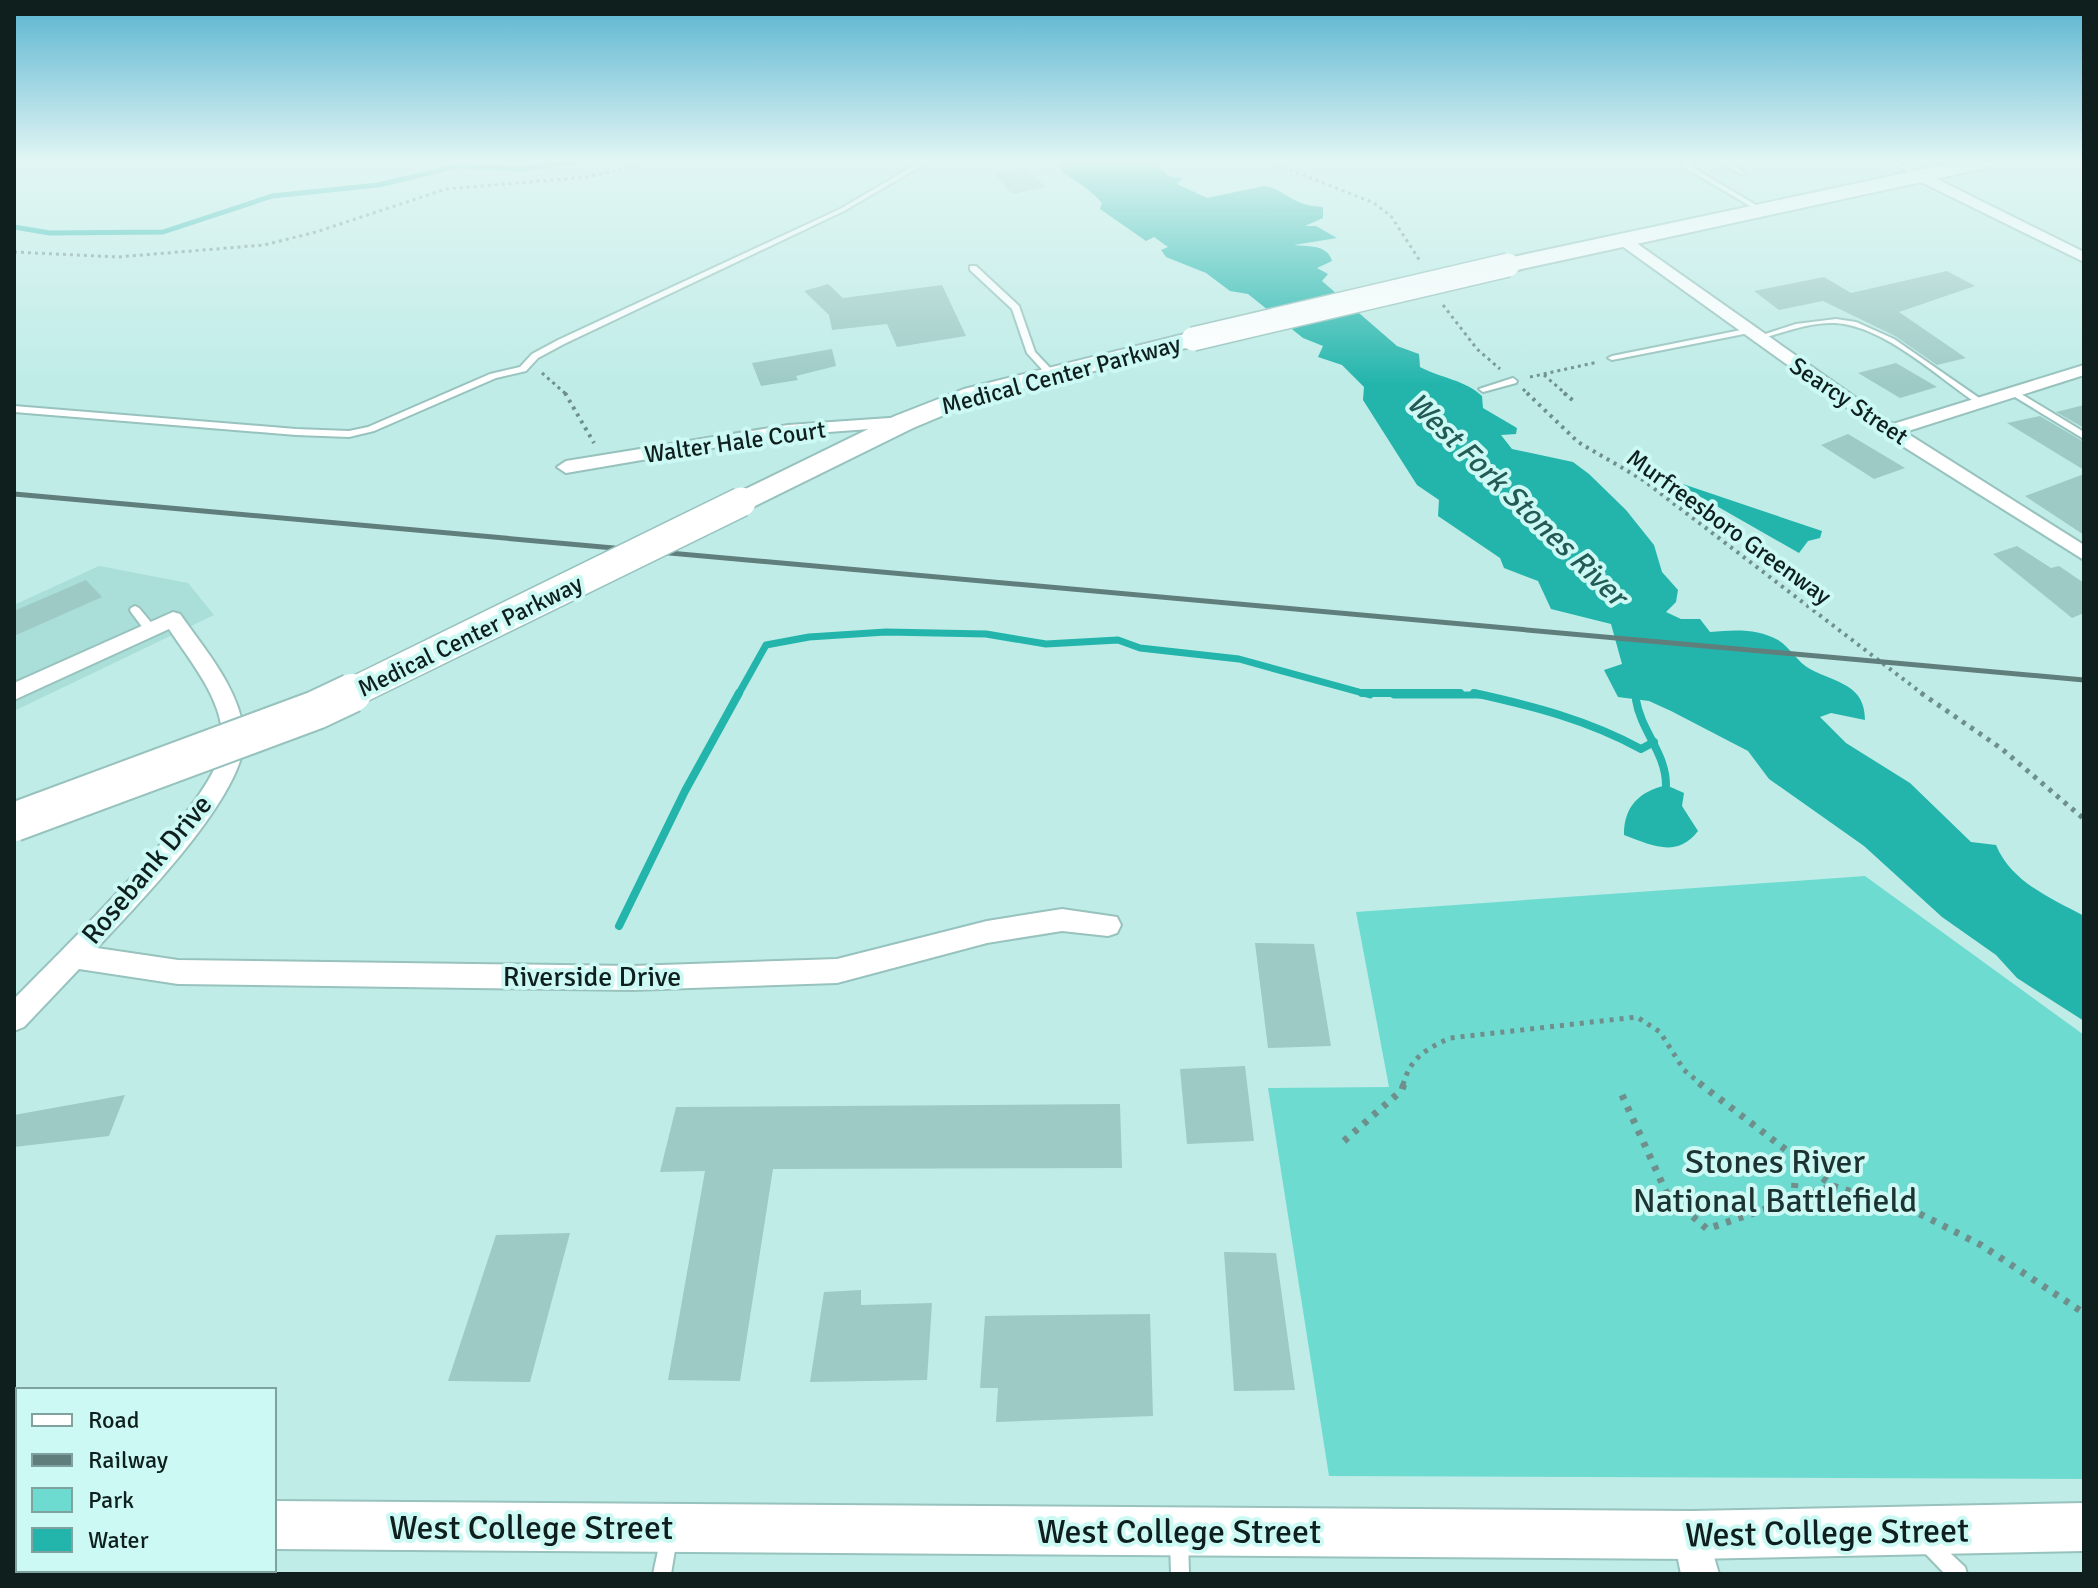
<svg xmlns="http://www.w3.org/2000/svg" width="2098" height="1588" viewBox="0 0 2098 1588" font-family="Signika,sans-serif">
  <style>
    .built { fill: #aaded8 }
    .green { fill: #6edbd1 }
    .water { fill: #23b5ac }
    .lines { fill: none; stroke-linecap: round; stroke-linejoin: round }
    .stream-far2 { stroke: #23b5ac; stroke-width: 5 }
    .stream-far1 { stroke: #23b5ac; stroke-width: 7 }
    .stream { stroke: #23b5ac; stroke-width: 8 }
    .building { fill: #9ecac5 }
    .service-casing { stroke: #97c2bd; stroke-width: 4 }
    .minor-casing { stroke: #97c2bd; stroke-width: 4 }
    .tertiary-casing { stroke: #97c2bd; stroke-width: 4 }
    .secondary-casing { stroke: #97c2bd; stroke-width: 4 }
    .path-far3 { stroke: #6e8f8c; stroke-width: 3; stroke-dasharray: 3 4; stroke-linecap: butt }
    .path-far2 { stroke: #6e8f8c; stroke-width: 4; stroke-dasharray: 3 5; stroke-linecap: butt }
    .path-far1 { stroke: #6e8f8c; stroke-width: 5; stroke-dasharray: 4 6; stroke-linecap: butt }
    .path { stroke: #6e8f8c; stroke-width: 7; stroke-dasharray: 5 8; stroke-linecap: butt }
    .service { fill: #fff; fill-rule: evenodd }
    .minor { fill: #fff; fill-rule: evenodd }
    .tertiary { fill: #fff; fill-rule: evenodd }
    .secondary { fill: #fff; fill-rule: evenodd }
    .rail { stroke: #607e7b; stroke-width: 5 }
    .secondary-bridge-far2-casing { stroke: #97c2bd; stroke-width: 26; stroke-linecap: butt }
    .secondary-bridge-far1-casing { stroke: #97c2bd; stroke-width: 32; stroke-linecap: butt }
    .secondary-bridge-casing { stroke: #97c2bd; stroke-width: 42; stroke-linecap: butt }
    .secondary-bridge-far2 { stroke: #fff; stroke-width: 23 }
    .secondary-bridge-far1 { stroke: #fff; stroke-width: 29 }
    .secondary-bridge { stroke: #fff; stroke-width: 38 }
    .labels { text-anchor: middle; stroke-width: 8; stroke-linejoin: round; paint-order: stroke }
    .far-street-label { font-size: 24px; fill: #0e1f1e; stroke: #ccf9f4 }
    .street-label { font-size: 28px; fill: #0e1f1e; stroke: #ccf9f4 }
    .water-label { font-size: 30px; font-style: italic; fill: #235a55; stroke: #ccf9f4 }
    .near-park-label { font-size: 34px; fill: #1d3331; stroke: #ccf9f4 }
    .near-street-label { font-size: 34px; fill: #0e1f1e; stroke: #ccf9f4 }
  </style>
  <rect width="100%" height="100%" fill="#bfece7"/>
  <!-- built -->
  <path class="built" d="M99,566l89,17 26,32 -200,96v-106z"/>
  <!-- green -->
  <path class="green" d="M1865,876l219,159v444l-755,-3 -61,-388 121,-1 -33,-175z"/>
  <!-- water -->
  <g class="water">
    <path d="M1060,162h97l11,14 15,2 -6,6 30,14 57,-12c21,3 27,20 59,21v11l-18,8h11l21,12 -43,7c15,2 33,-1 38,16l-15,7 11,6 -6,7 75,65 22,8 1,13c21,11 45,13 62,29l1,12 34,20 -1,6 -15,1 11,14 61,13 16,12 37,36 28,35 8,27 16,18 -2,12 -10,10 15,7h19l10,13c23,-2 47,-4 68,8 12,7 20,23 32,29 26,14 55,15 55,51l-34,-7 -11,4 26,26 64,40 61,59 25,3c15,37 55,53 88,71v105l-67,-43 -21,-23 -54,-38 -78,-71 -95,-67 -21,-28 -77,-40 -22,-10 -31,-4 -14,-27 18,-6 -11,-40 -60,-15 -13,-28 -34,-13 -4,-10 -62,-42 1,-16 -22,-15 -54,-85 1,-13 -22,-22 -24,-8 5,-11 -20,-8 -55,-44 -18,-3 -24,-18 -40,-16 -5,-7 7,-3 -14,-10 -8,4 -46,-32 2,-6c-9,-11 -27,-24 -40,-30z"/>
    <path d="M1671,480l151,51 -2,7 -12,3 -9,12z"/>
    <path d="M1666,785l18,8 -2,13 16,25c-21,27 -45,15 -74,4 0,-29 15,-43 42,-50z"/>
  </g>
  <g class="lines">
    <!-- stream-far2 -->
    <path class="stream-far2" d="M14,227l36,6 113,-1 109,-36 106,-11 80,-19 63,3 53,-7"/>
    <!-- stream-far1 -->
    <g class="stream-far1">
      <path d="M738,695l28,-50 43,-8 77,-5 100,2 60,10 72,-4 22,8 99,11 131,36"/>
      <path d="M1394,695h89"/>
    </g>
    <!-- stream -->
    <g class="stream">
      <path d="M1362,693h98"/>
      <path d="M1474,693c59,13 114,27 167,56l13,-7"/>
      <path d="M1636,700c5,31 30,53 30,85"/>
      <path d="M619,926l66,-135 54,-98"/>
    </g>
  </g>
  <!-- building -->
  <g class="building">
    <path d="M1026,168l20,19 -34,7 -18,-20z"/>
    <path d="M1947,271l28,15 -76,26 67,46 -29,7 -42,-29 -72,-35 -44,9 -25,-19 70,-14 27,16z"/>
    <path d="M828,284l15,14 99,-13 24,51 -69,11 -10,-23 -55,6 -3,-15 -25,-24z"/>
    <path d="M832,349l4,17 -40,10 2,4 -37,6 -9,-23z"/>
    <path d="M1896,363l41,24 -37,11 -42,-25z"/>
    <path d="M2084,405v23l-28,-16z"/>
    <path d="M2040,416l44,26v28l-77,-47z"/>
    <path d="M1848,434l57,34 -31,11 -53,-34z"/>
    <path d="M2084,474v61l-59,-39z"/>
    <path d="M2017,546l34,22 8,-2 25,17v30l-12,5 -79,-64z"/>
    <path d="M86,580l16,17 -88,39v-25z"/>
    <path d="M1255,943l59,1 17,102 -63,2z"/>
    <path d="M1245,1066l9,75 -67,3 -7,-75z"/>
    <path d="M125,1095l-16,41 -95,11v-32z"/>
    <path d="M1120,1104l2,64 -349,1 -33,212 -72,-1 37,-209 -45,1 16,-65z"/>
    <path d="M570,1233l-40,149 -82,-1 48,-146z"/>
    <path d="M1224,1252l52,1 19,137 -61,1z"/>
    <path d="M861,1290v15l71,-2 -5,77 -117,2 14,-90z"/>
    <path d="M1150,1314l3,102 -157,6 2,-34h-18l5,-72z"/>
  </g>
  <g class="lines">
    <!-- service casing -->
    <g class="service-casing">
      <g id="service">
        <path d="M920,162h8l-84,49 -280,133 -26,14 -12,13 -30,7 -122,53 -25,6 -53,-2 -282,-23v-6l282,23 53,2 19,-4 122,-53 30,-7 12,-13 26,-14 282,-131z"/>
        <path d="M1683,162h6l3,5 69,41 -6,1 -68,-40z"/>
        <path d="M1720,162h8l18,11 -5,1z"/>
        <path d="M1890,162h8l23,13 -5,1z"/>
        <path d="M970,266h6l43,40 16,46 18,19v4h-6l-20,-22 -15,-44 -42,-39z"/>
        <path d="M1836,319l20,3 38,17 91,63 -7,2c-41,-27 -93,-78 -143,-81 -27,-1 -53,10 -78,17l-4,-2 43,-14z"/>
        <path d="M1746,329l4,2 -1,2 -137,27 -4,-2 4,-2z"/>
        <path d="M1513,378l4,3 -1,2 -33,9 -4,-3z"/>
        <path d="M2013,389l71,43v7l-74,-45 -1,-2z"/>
        <path d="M135,606l4,2 15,18 1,3 -1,3h-8l-15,-20 -1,-2 1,-2z"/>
        <path d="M668,1529l6,3 3,6 -6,36h-18l9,-42z"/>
        <path d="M1179,1533l6,3 3,6 1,32h-18l-1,-32 3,-6z"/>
        <path d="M1926,1533l6,3 33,31 2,7h-22l-25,-26 -3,-6 3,-6z"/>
        <path d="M69,1570h19l-1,4h-19z"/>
      </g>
    </g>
    <!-- minor casing -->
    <g class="minor-casing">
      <g id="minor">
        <path d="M1913,172h10l161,80v10l-171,-84z"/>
        <path d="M1615,235h10l268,189 191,-59v10l-179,57 179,113v15l-199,-125 -270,-194z"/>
        <path d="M904,417l6,1v8l-122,9 -222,38 -9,-6 9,-6 222,-36z"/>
        <path d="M173,612l7,2c25,36 59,74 64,119 7,57 -108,173 -147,215l81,12 454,6 205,-7 150,-38 75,-12 55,8 4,8 -4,8 -9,3 -46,-5 -75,12 -150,40 -205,7 -454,-6 -99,-15 -55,58 -10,4v-32c45,-46 196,-192 207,-248 9,-44 -30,-88 -52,-122l-155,71v-17z"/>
        <path d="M1691,1517l13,5 15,52h-38l-8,-39 5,-13z"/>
      </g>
    </g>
    <!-- tertiary casing -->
    <g class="tertiary-casing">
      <g id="tertiary">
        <rect x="14" y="1499" width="4" height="48"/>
        <path d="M274,1501l1417,10 393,-8v48l-393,8 -1417,-10z"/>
      </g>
    </g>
    <!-- secondary casing -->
    <g class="secondary-casing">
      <g id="secondary">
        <path d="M1956,162h40l-10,6 -478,104 -11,-7 11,-7z"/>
        <path d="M1193,332l9,2 3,5 -3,5 -220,55 -69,29 -162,80h-20l-4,-6 4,-6 164,-80 69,-27z"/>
      </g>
    </g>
    <!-- path-far3 -->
    <g class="path-far3">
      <path d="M1270,162l104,41 17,13 29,45"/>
      <path d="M14,252l104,5 146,-12 52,-13 130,-43 141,-12 65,-15"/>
      <path d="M1443,305l34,44 23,20"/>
      <path d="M542,373l25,22"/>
      <path d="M1544,375l23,20"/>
      <path d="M1530,377l68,-15"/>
      <path d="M1523,389l6,6"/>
    </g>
    <!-- path-far2 -->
    <g class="path-far2">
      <path d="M565,393l29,50"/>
      <path d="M1527,393l51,49 65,38 281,215"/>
      <path d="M1564,393l12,10"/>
    </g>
    <!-- path-far1 -->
    <g class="path-far1">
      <path d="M1921,693l81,56 82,70"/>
      <path d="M1403,1085c7,-27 23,-36 47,-47l187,-21 23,15 24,38 18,15"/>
    </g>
    <!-- path -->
    <g class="path">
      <path d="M1699,1083l134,103 85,27 63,32 103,68"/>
      <path d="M1622,1095l45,99 40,35 126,-43"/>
      <path d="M1344,1141l58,-51 2,-7"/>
      <path d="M1794,1201l2,-43"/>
    </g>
    <!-- service -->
    <use href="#service" class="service"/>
    <!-- minor -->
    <use href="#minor" class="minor"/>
    <!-- tertiary -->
    <use href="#tertiary" class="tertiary"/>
    <!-- secondary -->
    <use href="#secondary" class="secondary"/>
    <!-- rail -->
    <path class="rail" d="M14,494l2070,186"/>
    <!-- secondary-bridge-far2 casing -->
    <g class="secondary-bridge-far2-casing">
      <path id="secondary-bridge-far2" d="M1193,339l315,-74"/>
    </g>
    <!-- secondary-bridge-far1 casing -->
    <g class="secondary-bridge-far1-casing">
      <path id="secondary-bridge-far1" d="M347,695l394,-193"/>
    </g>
    <!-- secondary-bridge casing -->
    <g class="secondary-bridge-casing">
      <path id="secondary-bridge" d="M14,822l302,-112 36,-17"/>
    </g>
    <!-- secondary-bridge-far2 -->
    <use href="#secondary-bridge-far2" class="secondary-bridge-far2"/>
    <!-- secondary-bridge-far1 -->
    <use href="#secondary-bridge-far1" class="secondary-bridge-far1"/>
    <!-- secondary-bridge -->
    <use href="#secondary-bridge" class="secondary-bridge"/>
  </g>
  <!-- sky -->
  <linearGradient id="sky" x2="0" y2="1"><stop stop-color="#59b4d0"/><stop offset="0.42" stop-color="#e2f6f4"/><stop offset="1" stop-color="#e2f6f4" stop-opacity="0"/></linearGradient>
  <rect width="2098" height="384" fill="url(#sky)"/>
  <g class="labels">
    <!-- far-street labels -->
    <g class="far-street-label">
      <text transform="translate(1061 375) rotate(-15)" y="8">Medical Center Parkway</text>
      <text transform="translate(1849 401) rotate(34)" y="8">Searcy Street</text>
      <text transform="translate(735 442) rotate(-8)" y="8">Walter Hale Court</text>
      <text transform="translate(1729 527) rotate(36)" y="8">Murfreesboro Greenway</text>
      <text transform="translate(470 636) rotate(-26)" y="8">Medical Center Parkway</text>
    </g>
    <!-- street labels -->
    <g class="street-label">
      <text transform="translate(146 869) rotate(-50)" y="10">Rosebank Drive</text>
      <text x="592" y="986">Riverside Drive</text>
    </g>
    <!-- water labels -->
    <g class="water-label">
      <text transform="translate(1517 499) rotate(44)" y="10">West Fork Stones River</text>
    </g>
    <!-- near-park labels -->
    <g class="near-park-label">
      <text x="1775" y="1173">Stones River<tspan x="1775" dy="39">National Battlefield</tspan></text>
    </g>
    <!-- near-street labels -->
    <g class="near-street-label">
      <text x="531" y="1539">West College Street</text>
      <text x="1179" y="1543">West College Street</text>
      <text transform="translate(1827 1532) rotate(-1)" y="12">West College Street</text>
    </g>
  </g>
  <!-- border -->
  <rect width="2098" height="1588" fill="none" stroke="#0e1f1e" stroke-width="32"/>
  <!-- legend -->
  <rect x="16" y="1388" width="260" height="184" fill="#ccf9f4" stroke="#80a29e" stroke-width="2"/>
  <rect x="32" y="1414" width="40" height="12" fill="#ffffff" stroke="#80a29e" stroke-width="2"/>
  <text x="88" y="1428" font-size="24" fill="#0e1f1e">Road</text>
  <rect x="32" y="1454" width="40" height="12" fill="#607e7b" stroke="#80a29e" stroke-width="2"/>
  <text x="88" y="1468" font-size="24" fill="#0e1f1e">Railway</text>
  <rect x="32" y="1488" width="40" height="24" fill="#6edbd1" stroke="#80a29e" stroke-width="2"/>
  <text x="88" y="1508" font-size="24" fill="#0e1f1e">Park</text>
  <rect x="32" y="1528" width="40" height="24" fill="#23b5ac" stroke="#80a29e" stroke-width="2"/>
  <text x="88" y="1548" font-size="24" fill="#0e1f1e">Water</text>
</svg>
